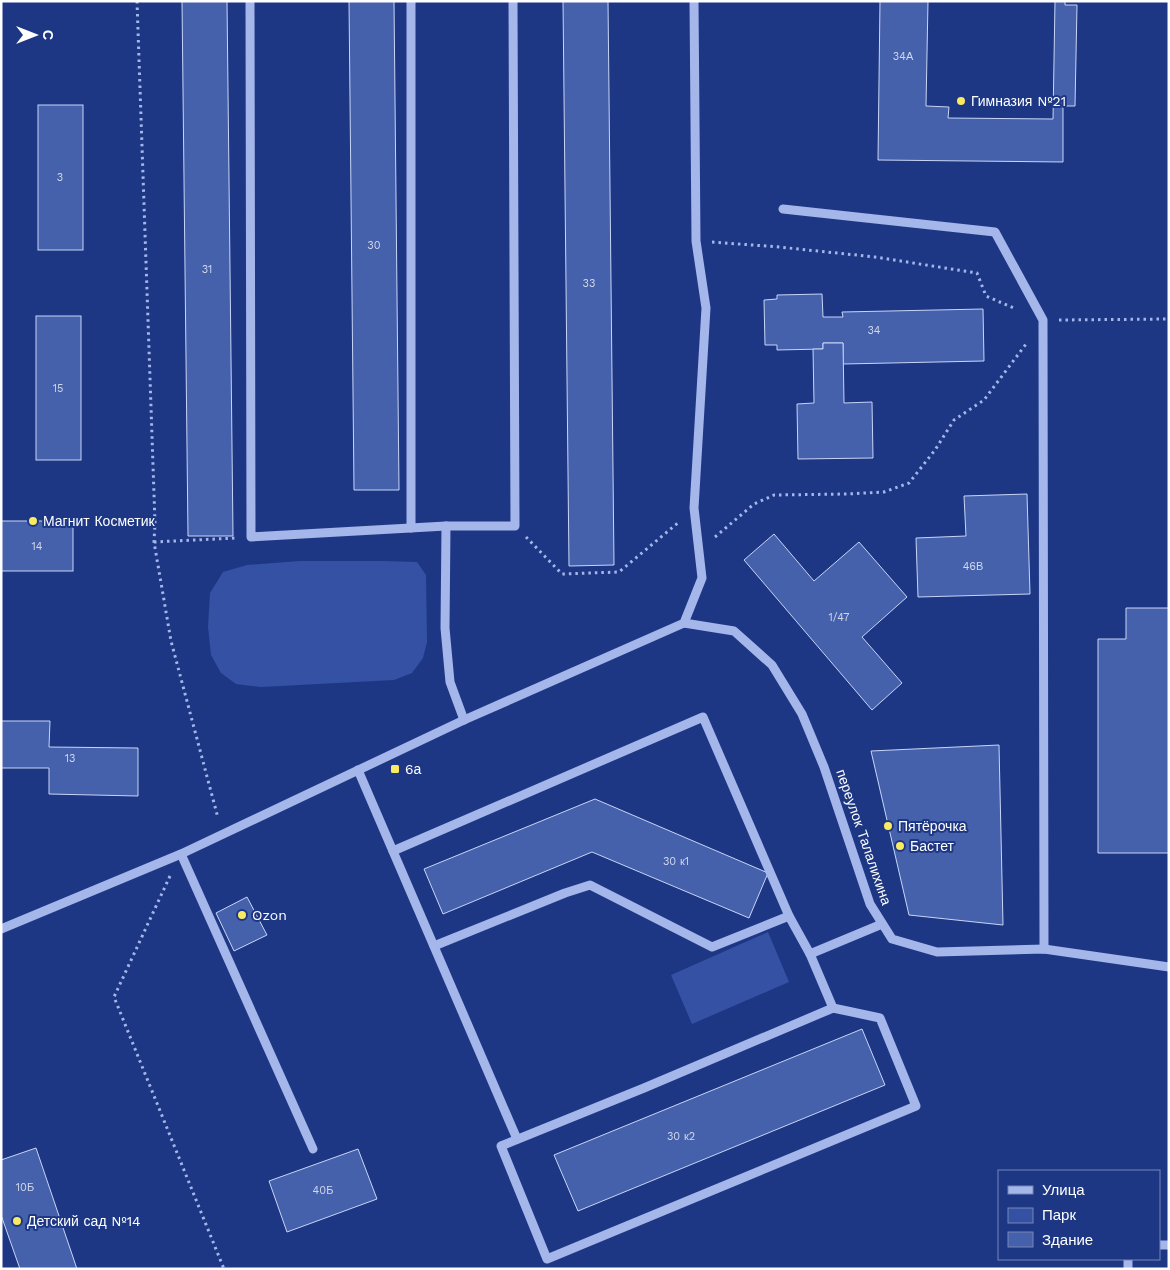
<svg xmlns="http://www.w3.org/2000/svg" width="1170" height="1270" viewBox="0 0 1170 1270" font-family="'Work Sans',sans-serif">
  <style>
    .green { fill: #3451a3 }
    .building { fill: #4661ac; stroke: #c8d5f7 }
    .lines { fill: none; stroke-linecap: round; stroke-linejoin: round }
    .path { stroke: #a4b6ea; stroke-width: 3; stroke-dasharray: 2.5 4; stroke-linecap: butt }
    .minor { stroke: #a4b6ea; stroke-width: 9 }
    .poi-dot { fill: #f9ea62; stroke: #1d3784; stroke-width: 2 }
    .labels { text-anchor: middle; stroke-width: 4; stroke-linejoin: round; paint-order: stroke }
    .number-label { font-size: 11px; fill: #d1d8ea }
    .poi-label { font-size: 14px; fill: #fff; stroke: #1d3784; text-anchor: start }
    .street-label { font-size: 14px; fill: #fff; stroke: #1d3784 }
  </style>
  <rect width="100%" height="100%" fill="#1d3784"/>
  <!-- green -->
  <g class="green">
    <path d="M300,561h84l33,1 9,13 1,67 -4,16 -11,15 -18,7 -133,7 -25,-3 -15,-11 -10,-18 -3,-28 2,-34 13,-21 24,-7z"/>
    <path d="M768,932l21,50 -97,42 -21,-49z"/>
  </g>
  <!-- building -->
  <g class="building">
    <path d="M182,1h45l6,535h-45z"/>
    <path d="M349,1h45l5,489h-45z"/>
    <path d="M563,1h45l6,564 -45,1z"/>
    <path d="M880,1h48l-2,105 23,1 -1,11 105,1 2,-118h10v4h12l-2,101h-12v56l-185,-2z"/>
    <rect x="38" y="105" width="45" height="145"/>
    <path d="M822,294l1,23h20l-1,-5 141,-3 1,52 -141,3v-21h-20v6l-46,1v-5h-12l-1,-45 13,-1v-4z"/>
    <rect x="36" y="316" width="45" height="144"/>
    <path d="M823,343h20l1,60 28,-1 1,56 -75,1 -1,-55 17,-1 -1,-54h10z"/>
    <path d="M1027,494l3,100 -112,3 -2,-59 50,-2 -2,-40z"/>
    <rect x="1" y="521" width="72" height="50"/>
    <path d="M774,534l40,47 45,-39 48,55 -45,40 40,46 -30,27 -128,-150z"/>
    <path d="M1126,608h43v245h-71v-214h28z"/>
    <path d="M1,721h49l-1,26 89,1v48l-89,-2v-26h-48z"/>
    <path d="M999,745l4,180 -94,-10 -38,-164z"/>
    <path d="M595,799l173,74 -19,45 -157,-66 -149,62 -19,-45z"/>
    <path d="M247,897l20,38 -33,16 -18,-38z"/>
    <path d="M862,1029l23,56 -307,126 -24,-56z"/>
    <path d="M36,1148l41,121h-57l-19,-54v-55z"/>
    <path d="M358,1149l19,50 -90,33 -18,-51z"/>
  </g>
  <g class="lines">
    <!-- path -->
    <g class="path">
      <path d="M137,1l18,522 -1,19 17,99 47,177"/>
      <path d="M712,242l67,5 96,10 102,16 9,23 30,13"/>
      <path d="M1059,320l110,-1"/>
      <path d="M526,537l36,37 57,-2 60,-50"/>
      <path d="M715,537l39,-33 20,-9 73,-1 37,-2 25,-9 26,-33 19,-30 30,-20 42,-56"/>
      <path d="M154,542l82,-4"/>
      <path d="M170,876l-56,121 110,272"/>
    </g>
    <!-- minor -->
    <g class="minor">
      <path d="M250,1l1,536 195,-11h69l-2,-525"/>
      <path d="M411,1v527"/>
      <path d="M783,209l212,23 48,88 1,629"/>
      <path d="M446,526l-1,102 5,54 14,38"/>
      <path d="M684,623l50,8 38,34 30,49 22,53 46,137 22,35 45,13 107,-3 125,18"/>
      <path d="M358,770l159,369"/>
      <path d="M393,851l310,-134 86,199"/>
      <path d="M181,854l132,295"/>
      <path d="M1,929l180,-75 283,-134 220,-97 18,-45 -8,-70 12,-200 -10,-67 -2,-240"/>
      <path d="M434,946l131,-53 25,-8 122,62 77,-31 21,38"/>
      <path d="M833,1008l47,10 36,88 -369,153 -46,-113 143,-58 189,-80 -23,-54 72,-30"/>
      <path d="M1159,1245h10"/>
      <path d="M1128,1269v-10"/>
    </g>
  </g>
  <!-- markers -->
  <g class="poi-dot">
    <circle cx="961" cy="101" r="5"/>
    <circle cx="33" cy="521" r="5"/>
    <rect x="390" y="764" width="10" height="10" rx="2.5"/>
    <circle cx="888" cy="826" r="5"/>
    <circle cx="900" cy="846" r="5"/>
    <circle cx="242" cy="915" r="5"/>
    <circle cx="17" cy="1221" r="5"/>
  </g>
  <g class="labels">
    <!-- number labels -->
    <g class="number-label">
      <text x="903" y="60">34А</text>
      <text x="60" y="181">3</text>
      <text x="374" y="249">30</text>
      <text x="207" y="273">31</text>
      <text x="589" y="287">33</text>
      <text x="874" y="334">34</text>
      <text x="58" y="392">15</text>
      <text x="37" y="550">14</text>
      <text x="973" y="570">46В</text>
      <text x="839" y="621">1/47</text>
      <text x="70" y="762">13</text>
      <text x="676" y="865">30 к1</text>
      <text x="681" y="1140">30 к2</text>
      <text x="25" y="1191">10Б</text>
      <text x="323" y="1194">40Б</text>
    </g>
    <!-- poi labels -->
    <g class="poi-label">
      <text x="971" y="106">Гимназия №21</text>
      <text x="43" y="526">Магнит Косметик</text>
      <text x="405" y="774">6а</text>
      <text x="898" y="831">Пятёрочка</text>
      <text x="910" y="851">Бастет</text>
      <text x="252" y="920">Ozon</text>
      <text x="27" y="1226">Детский сад №14</text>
    </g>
    <!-- street labels -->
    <g class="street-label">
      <text transform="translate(864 837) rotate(71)" y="5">переулок Талалихина</text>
    </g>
  </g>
  <!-- border -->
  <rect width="1170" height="1270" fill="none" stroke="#ffffff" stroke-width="5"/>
  <!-- legend -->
  <rect x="998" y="1170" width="162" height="90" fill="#1d3784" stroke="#7787b5"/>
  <rect x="1008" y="1186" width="25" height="8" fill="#a4b6ea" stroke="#7787b5"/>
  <text x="1042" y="1195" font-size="15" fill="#ffffff">Улица</text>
  <rect x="1008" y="1208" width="25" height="15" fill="#3451a3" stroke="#7787b5"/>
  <text x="1042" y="1220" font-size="15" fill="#ffffff">Парк</text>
  <rect x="1008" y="1232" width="25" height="15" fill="#4661ac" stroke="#7787b5"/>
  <text x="1042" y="1245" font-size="15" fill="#ffffff">Здание</text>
  <!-- north arrow -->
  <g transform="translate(35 35) rotate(90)" stroke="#1d3784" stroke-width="4" paint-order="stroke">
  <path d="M0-4L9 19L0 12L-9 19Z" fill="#ffffff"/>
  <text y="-8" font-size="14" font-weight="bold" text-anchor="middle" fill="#ffffff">С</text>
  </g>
</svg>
